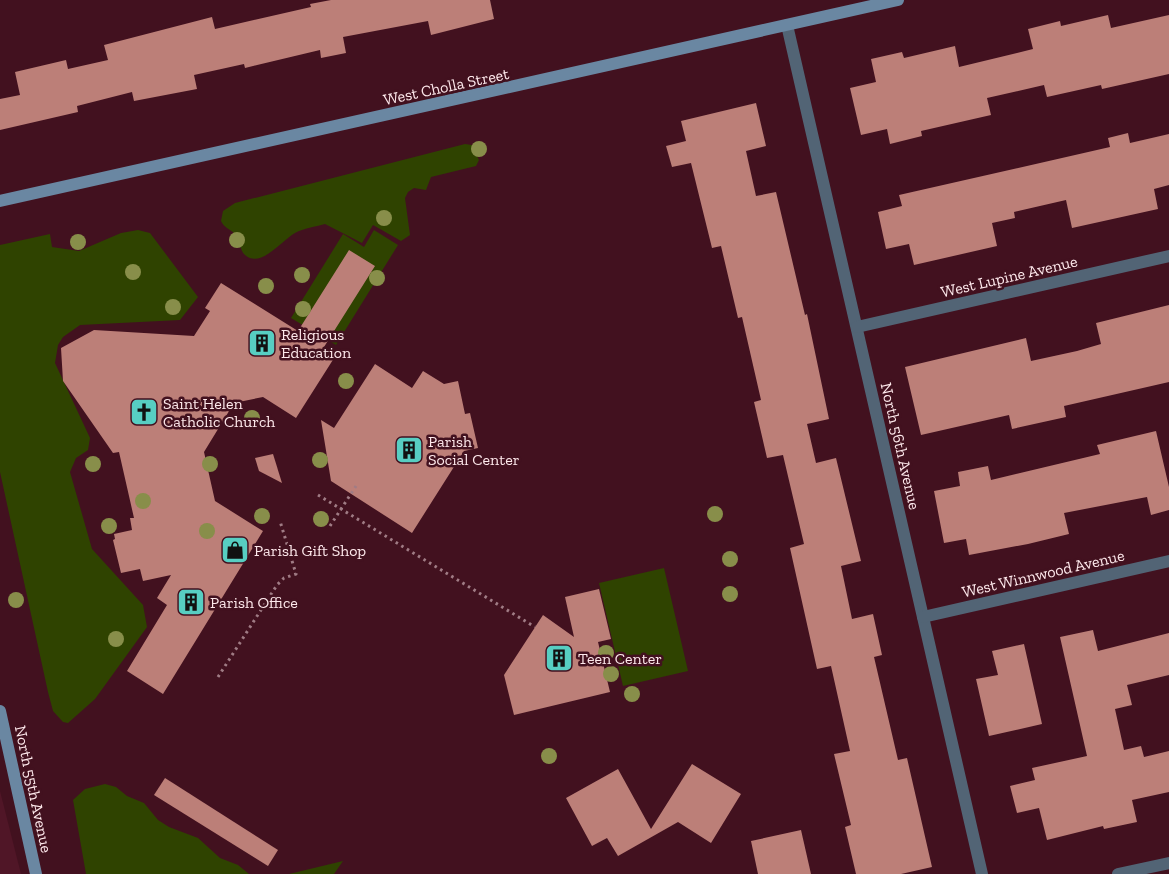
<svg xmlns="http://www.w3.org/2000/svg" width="1169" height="874" viewBox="0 0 1169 874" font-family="'Zilla Slab',serif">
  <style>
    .built { fill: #501627 }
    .green { fill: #2f4300 }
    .building { fill: #bc7f78 }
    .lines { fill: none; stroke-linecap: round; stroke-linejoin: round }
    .path { stroke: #a07c85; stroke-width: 3; stroke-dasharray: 2.5 4; stroke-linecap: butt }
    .street { stroke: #526475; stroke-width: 12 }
    .secondary { stroke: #6a87a2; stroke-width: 12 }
    .tree { fill: #888e4a }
    .labels { text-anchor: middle; stroke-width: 5; stroke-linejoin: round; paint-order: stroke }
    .street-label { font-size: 16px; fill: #fee9ec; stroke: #42111f }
    .poi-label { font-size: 16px; fill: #fee9ec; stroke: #42111f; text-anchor: start }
  </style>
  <rect width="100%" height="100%" fill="#42111f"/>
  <!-- built -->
  <path class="built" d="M0,791l21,83h-21z"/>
  <!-- green -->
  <g class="green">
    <path d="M465,144l7,1 7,15 -3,6 -45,11 -5,13 -12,-2 -6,4 -3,6 5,37 -9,6 -28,-16 -11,18 -37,-19c-10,3 -21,4 -30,9 -13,7 -34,36 -50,22 -6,-5 -4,-15 -10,-21 -5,-5 -11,-6 -14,-13l2,-10 12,-8z"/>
    <path d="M138,230l12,3 48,64 -18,23 -100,5 -17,12 -5,8 -3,18 35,75 -2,12 -12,8 -6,14 22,77 51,56 4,22 -52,72 -27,24 -5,-1 -10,-11 -5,-19 -48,-220v-227l50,-11 2,13 27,4 42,-18z"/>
    <path d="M374,230l24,15 -62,100 -45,-27 52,-84 21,13z"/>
    <path d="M664,568l24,103 -65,15 -24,-103z"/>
    <path d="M105,784l11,3 11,9 17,7 14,17 11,7 29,11 22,20 18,7 11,9h-163l-13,-74 12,-11z"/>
    <path d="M343,861l-9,13h-46h1z"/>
  </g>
  <!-- building -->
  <g class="building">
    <path d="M331,0h159l4,19 -63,16 -3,-14 -85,16 3,16 -25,5 -1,-8 -75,18 -1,-4 -50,11 3,14 -63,12 -2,-9 -55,14 1,6 -78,18v-31l20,-4 -5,-23 51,-12 2,9 40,-9 -4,-15 108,-28 3,12 96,-22 -1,-3z"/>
    <path d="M1108,15l3,13 58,-13v59l-67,15 -1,-4 -54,12 -3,-12 -57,13 4,17 -70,16 1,5 -32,8 -3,-15 -26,6 -11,-47 26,-6 -5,-23 31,-7 2,6 51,-12 4,21 74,-18 -5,-20 32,-8 1,5z"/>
    <path d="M756,103l10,43 -20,5 10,45 20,-4 29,123 2,-1 22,105 -22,5 9,39 20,-5 25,103 -20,5 11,53 21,-5 9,41 -8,2 24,103 9,-2 25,109 -31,7h-45l-11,-47 6,-2 -17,-71 16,-3 -19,-85 -14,3 -27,-121 14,-4 -21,-89 -16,3 -13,-56 7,-2 -19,-83 -4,1 -17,-72 -9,2 -21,-85 -19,4 -6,-21 20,-5 -5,-20z"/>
    <path d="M1128,133l2,10 39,-9v51l-15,4 4,20 -86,19 -6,-28 -52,12 1,6 -23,5 5,23 -83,19 -5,-21 -23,5 -8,-37 24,-6 -3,-11 211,-48 -2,-9z"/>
    <path d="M349,250l26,16 -51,81 12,8 -40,63 -33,-21 -29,6 -30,49 11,49 48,30 -100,163 -36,-23 40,-66 -10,-7 14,-23 -28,6 -3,-12 -19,4 -8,-33 2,-1 -1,-5 18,-4 -2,-12h4l-15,-66 -6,1 -50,-72 -2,-33 33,-18 100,6 16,-25 -5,-3 16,-25 77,48z"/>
    <path d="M1169,305v77l-105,24 2,11 -54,12 -3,-14 -88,20 -16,-68 121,-29 5,23 46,-10 24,-7 -5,-21z"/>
    <path d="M375,364l37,24 11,-17 21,13 14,-3 7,33 5,-1 8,35 -14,3 -52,82 -81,-52 -10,-61 13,8z"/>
    <path d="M1156,431l13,56v23l-18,5 -4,-18 -83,16 5,21 -41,10 -59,11 -3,-16 -22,4 -10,-52 26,-5 -2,-14 30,-6 3,14 109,-26 -3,-9z"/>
    <path d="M273,454l9,29 -23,-12 -4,-13z"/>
    <path d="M599,589l12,50 -13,3 12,50 -96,23 -10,-40 39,-60 31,22 -9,-40z"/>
    <path d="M1093,630l5,21 71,-18v42l-42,10 5,20 -17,4 9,41 17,-4 3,11 25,-6v41l-37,8 5,22 -33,7 -1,-3 -56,14 -8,-32 -22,5 -7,-27 25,-6 -3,-12 55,-12 -27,-119z"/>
    <path d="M1024,644l18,80 -53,12 -13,-57 22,-4 -6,-24z"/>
    <path d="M692,764l49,30 -30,49 -33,-21 -60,34 -11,-18 -15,8 -26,-48 52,-29 33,60z"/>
    <path d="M165,778l113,72 -10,16 -114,-71z"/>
    <path d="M801,830l10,44h-53l-7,-33z"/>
  </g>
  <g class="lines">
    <!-- path -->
    <g class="path">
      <path d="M318,495l217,132"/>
      <path d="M330,526l26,-40"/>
      <path d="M218,677l59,-92 7,-7 12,-4 -16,-53"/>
    </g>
    <!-- street -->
    <g class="street">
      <path d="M787,25l195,849"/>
      <path d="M857,327l312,-71"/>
      <path d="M923,617l246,-56"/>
      <path d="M1118,874l51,-11"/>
    </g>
    <!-- secondary -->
    <g class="secondary">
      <path d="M0,201l898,-201"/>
      <path d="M0,711l36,163"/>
    </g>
  </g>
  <!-- trees -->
  <g class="tree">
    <circle cx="479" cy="149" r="8"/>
    <circle cx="384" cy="218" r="8"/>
    <circle cx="237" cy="240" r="8"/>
    <circle cx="78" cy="242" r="8"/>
    <circle cx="133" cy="272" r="8"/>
    <circle cx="302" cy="275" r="8"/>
    <circle cx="377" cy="278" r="8"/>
    <circle cx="266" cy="286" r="8"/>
    <circle cx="173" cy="307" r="8"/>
    <circle cx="303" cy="309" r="8"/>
    <circle cx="346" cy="381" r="8"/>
    <circle cx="252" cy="418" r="8"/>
    <circle cx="320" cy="460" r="8"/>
    <circle cx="93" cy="464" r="8"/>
    <circle cx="210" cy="464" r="8"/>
    <circle cx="143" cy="501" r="8"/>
    <circle cx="715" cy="514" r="8"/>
    <circle cx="262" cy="516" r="8"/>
    <circle cx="321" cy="519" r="8"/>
    <circle cx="109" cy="526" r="8"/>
    <circle cx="207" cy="531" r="8"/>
    <circle cx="730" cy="559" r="8"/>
    <circle cx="730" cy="594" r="8"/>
    <circle cx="16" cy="600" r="8"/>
    <circle cx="116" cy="639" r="8"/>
    <circle cx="606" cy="653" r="8"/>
    <circle cx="611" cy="674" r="8"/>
    <circle cx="632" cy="694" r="8"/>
    <circle cx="549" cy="756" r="8"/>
  </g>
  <!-- icons -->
  <defs>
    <g id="building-square" transform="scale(1.4375)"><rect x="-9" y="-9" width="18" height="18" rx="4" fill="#57cec2" stroke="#42111f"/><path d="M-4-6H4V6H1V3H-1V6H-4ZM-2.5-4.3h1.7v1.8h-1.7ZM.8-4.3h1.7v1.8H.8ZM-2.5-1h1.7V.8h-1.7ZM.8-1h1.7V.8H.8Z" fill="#111"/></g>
    <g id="church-square" transform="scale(1.4375)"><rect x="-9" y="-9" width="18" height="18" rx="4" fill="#57cec2" stroke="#42111f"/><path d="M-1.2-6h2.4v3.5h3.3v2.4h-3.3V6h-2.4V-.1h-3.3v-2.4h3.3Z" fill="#111"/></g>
    <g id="shop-square" transform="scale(1.4375)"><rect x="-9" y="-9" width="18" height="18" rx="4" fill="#57cec2" stroke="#42111f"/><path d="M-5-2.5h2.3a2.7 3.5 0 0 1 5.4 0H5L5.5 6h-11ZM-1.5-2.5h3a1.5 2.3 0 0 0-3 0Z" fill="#111"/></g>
  </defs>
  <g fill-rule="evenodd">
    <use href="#building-square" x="262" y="343"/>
    <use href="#church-square" x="144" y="412"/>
    <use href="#building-square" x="409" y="450"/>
    <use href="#shop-square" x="235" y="550"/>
    <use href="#building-square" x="191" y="602"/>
    <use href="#building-square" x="559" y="658"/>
  </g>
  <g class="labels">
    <!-- street labels -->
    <g class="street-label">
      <text transform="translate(446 86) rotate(-12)" y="6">West Cholla Street</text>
      <text transform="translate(1009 276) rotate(-13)" y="6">West Lupine Avenue</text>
      <text transform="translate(901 446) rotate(77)" y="6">North 56th Avenue</text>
      <text transform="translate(1043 573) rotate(-13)" y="6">West Winnwood Avenue</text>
      <text transform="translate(34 789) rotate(78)" y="6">North 55th Avenue</text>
    </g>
    <!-- poi labels -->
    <g class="poi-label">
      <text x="281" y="340">Religious<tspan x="281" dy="18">Education</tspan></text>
      <text x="163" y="409">Saint Helen<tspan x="163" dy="18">Catholic Church</tspan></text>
      <text x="428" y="447">Parish<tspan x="428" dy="18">Social Center</tspan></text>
      <text x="254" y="556">Parish Gift Shop</text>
      <text x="210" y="608">Parish Office</text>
      <text x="578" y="664">Teen Center</text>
    </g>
  </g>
</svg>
